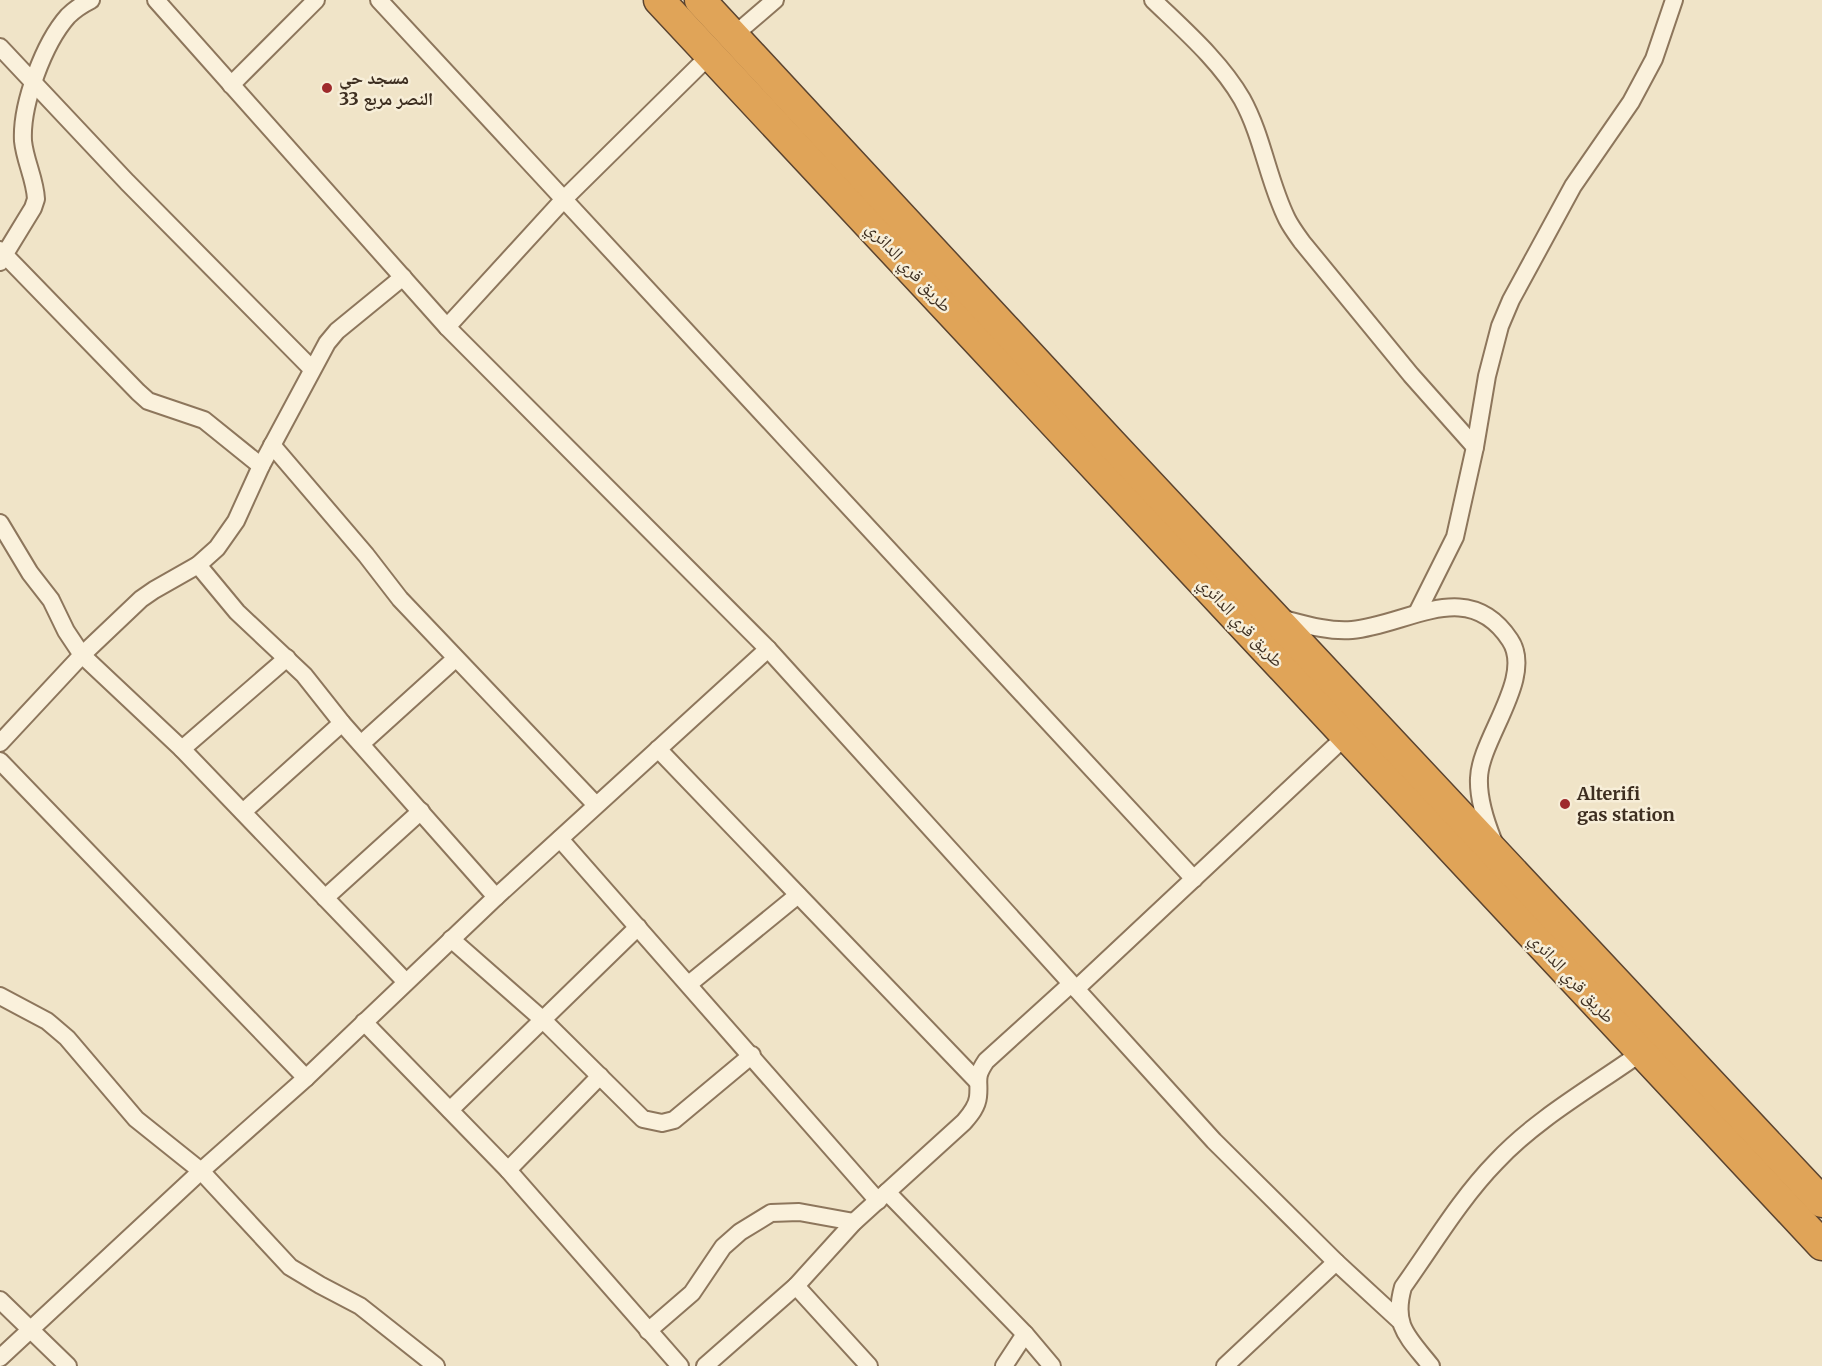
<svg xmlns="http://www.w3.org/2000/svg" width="1822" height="1366" viewBox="0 0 1822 1366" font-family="Merriweather,'Noto Naskh Arabic',serif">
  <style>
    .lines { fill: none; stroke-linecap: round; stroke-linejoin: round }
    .street-casing { stroke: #8d765c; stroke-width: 20 }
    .highway-casing { stroke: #5b4430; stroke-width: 33 }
    .street { stroke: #faf1dc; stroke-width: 16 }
    .highway { stroke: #e0a458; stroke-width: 30 }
    .poi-dot { fill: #9e2a2b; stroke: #f7eed8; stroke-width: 2 }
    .labels { text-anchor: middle; stroke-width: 5; stroke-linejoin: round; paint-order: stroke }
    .poi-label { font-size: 18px; font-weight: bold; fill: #3d2e20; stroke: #f7eed8; text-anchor: start }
    .street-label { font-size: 18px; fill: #3d2e20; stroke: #f7eed8 }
  </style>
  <rect width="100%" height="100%" fill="#f0e4c8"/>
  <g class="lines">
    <!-- street casing -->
    <g class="street-casing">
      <g id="street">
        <path d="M156,0l291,327 321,322 446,492 122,121 63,58"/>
        <path d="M379,0c273,292 542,587 815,879"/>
        <path d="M1153,0c31,30 67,61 89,99 21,38 26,82 45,120 4,8 10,16 15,23l109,133 64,72"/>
        <path d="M733,36l42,-36"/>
        <path d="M0,47l127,135 185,187"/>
        <path d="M231,85l85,-85"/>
        <path d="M0,250l138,142 10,9 56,19 57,46"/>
        <path d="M0,262l33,-54 3,-9c-1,-20 -11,-38 -13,-58 -2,-37 21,-98 45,-125 7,-7 15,-12 23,-16"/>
        <path d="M447,327l118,-129 145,-143"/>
        <path d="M272,445l94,110 34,44 196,206"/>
        <path d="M0,523l30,50 21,27 15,31 16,24 100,94 224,233"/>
        <path d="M198,565l39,47 67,63 38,48 154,174"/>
        <path d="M1417,613l38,-76 20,-90 12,-71 13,-50 11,-26 62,-114 58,-84 23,-43 20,-59"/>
        <path d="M1280,618c23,6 48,14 72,12 56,-5 116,-54 158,10 25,37 -30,99 -31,138 -1,21 6,42 14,62"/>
        <path d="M0,743l82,-88 59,-56 13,-9 44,-25 19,-17 19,-27 25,-55 66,-123 10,-12 66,-54"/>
        <path d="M361,744l94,-85"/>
        <path d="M182,749l105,-91"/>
        <path d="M658,749l318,331"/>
        <path d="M0,761l306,317"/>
        <path d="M243,812l99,-89"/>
        <path d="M560,839l318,362"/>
        <path d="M325,898l96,-87"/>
        <path d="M451,939l91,80 101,100 19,4 12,-3 78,-65"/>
        <path d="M689,984l109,-89"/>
        <path d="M1076,989l270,-253"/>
        <path d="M0,996l47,25 20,17 69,81 65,52 89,96 30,18 40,21 76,60"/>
        <path d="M364,1022l144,148 172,196"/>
        <path d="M450,1110l188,-183"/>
        <path d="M508,1170l92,-94"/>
        <path d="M887,1192l138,142 27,32"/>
        <path d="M796,1286l73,80"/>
        <path d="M0,1300l68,66"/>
        <path d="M648,1331l44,-38 31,-46 17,-15 31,-19 28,-1 55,10"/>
        <path d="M0,1358l201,-187 105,-93 190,-181 272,-248"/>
        <path d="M705,1366l91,-80 58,-64 110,-100c6,-7 13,-15 14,-25 2,-18 -4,-18 8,-36l85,-77"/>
        <path d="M1004,1366l21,-32"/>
        <path d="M1225,1366l111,-104"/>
        <path d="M1431,1366c-23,-29 -39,-40 -28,-79 30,-42 57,-88 93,-125 41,-44 97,-75 146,-110"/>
      </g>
    </g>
    <!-- highway casing -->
    <g class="highway-casing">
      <g id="highway">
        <path d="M659,0l1163,1245"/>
        <path d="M700,0l411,443 711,759"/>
      </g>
    </g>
    <!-- street -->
    <use href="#street" class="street"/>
    <!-- highway -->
    <use href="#highway" class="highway"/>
  </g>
  <!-- markers -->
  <g class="poi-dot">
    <circle cx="327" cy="88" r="6"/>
    <circle cx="1565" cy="804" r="6"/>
  </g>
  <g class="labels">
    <!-- poi labels -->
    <g class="poi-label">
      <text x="339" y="84">مسجد حي<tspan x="339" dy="21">النصر مربع 33</tspan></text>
      <text x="1577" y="800">Alterifi<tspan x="1577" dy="21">gas station</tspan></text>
    </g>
    <!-- street labels -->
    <g class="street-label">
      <text transform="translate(909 267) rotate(47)" y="6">طريق قري الدائري</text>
      <text transform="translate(1241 622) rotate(47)" y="6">طريق قري الدائري</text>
      <text transform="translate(1572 978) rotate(47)" y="6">طريق قري الدائري</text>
    </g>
  </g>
</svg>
